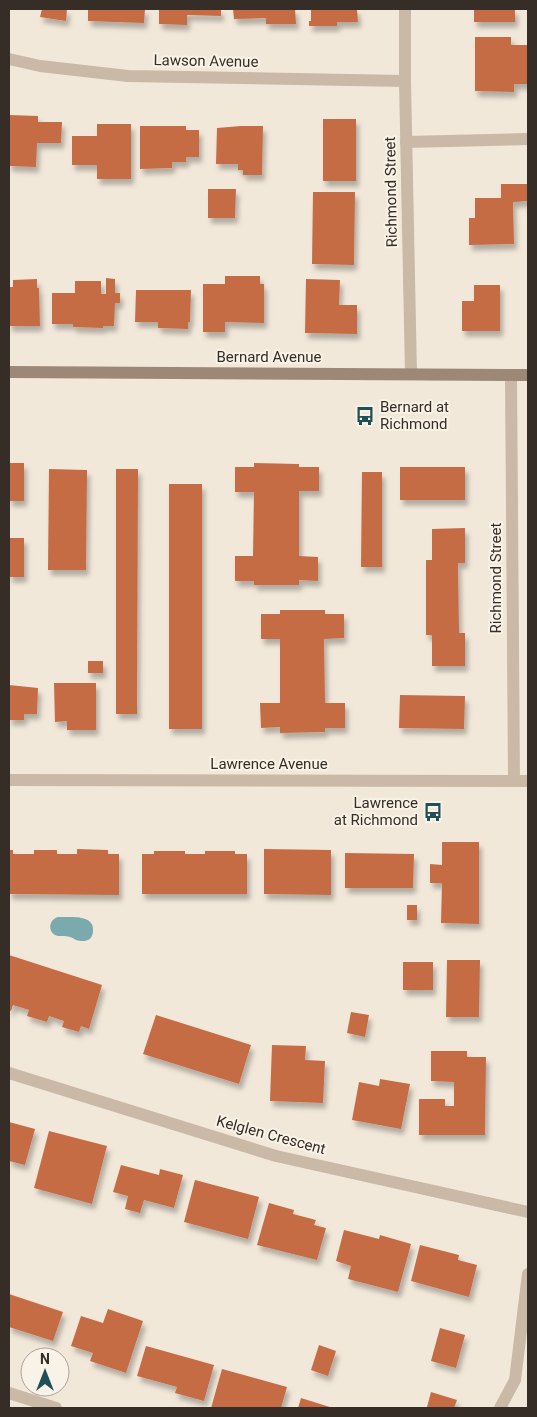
<svg xmlns="http://www.w3.org/2000/svg" width="537" height="1417" viewBox="0 0 537 1417" font-family="Roboto,sans-serif">
  <style>
    .water { fill: #7aa9ae }
    .building { fill: #c56c45; filter: url(#shadow) }
    .lines { fill: none; stroke-linecap: round; stroke-linejoin: round }
    .street { stroke: #c9b9a6; stroke-width: 12 }
    .secondary { stroke: #9d8878; stroke-width: 12 }
    .labels { text-anchor: middle; stroke-width: 4; stroke-linejoin: round; paint-order: stroke }
    .street-label { font-size: 15px; fill: #362d27; stroke: #f9f2e7 }
    .poi-label { font-size: 15px; fill: #362d27; stroke: #f9f2e7; text-anchor: start }
  </style>
  <defs>
    <filter id="shadow"><feDropShadow dx="3" dy="5.5" stdDeviation="2.5" flood-color="#0004"/></filter>
  </defs>
  <rect width="100%" height="100%" fill="#f2e8da"/>
  <!-- water -->
  <path class="water" d="M70,917c9,0 24,1 23,13 0,4 -1,8 -5,10 -2,1 -5,1 -7,1 -5,0 -7,-3 -11,-4 -5,-2 -11,0 -15,-2 -8,-5 -5,-16 3,-18 4,0 8,0 12,0z"/>
  <!-- building -->
  <g class="building">
    <path d="M42,9h25l-1,12 -26,-4z"/>
    <path d="M88,9h57l-1,14 -56,-2z"/>
    <path d="M159,9h62v7l-34,-1v10l-28,-1z"/>
    <path d="M233,9h62l1,15h-30v-6l-32,1z"/>
    <path d="M311,9h46l1,13h-21v4h-28v-5h2z"/>
    <rect x="474" y="9" width="41" height="13"/>
    <path d="M475,37h36v8h17v39h-14v8l-39,-1z"/>
    <path d="M9,115l29,1v6h24l-1,21h-24l-1,24 -27,-1z"/>
    <rect x="323" y="119" width="33" height="62"/>
    <path d="M97,124h34v55h-34v-14h-25v-29h25z"/>
    <path d="M140,126h46v4h13v27h-13v5h-14v6l-32,1z"/>
    <path d="M241,126h22l-1,49h-19v-5h-5v-6h-22l1,-36z"/>
    <path d="M501,184h27v17l-15,1 1,42 -45,1v-27h6v-20h26z"/>
    <path d="M208,189h28l-1,29h-27z"/>
    <path d="M313,192h42l-1,73 -42,-1z"/>
    <path d="M225,276h35v8h4v39l-39,-1v10h-22v-48h22z"/>
    <path d="M106,278l9,1v14h5v10h-5l-1,23h-11v2l-30,-1v-3h-21v-31h23v-12h26v13h5z"/>
    <path d="M37,279v9h2l1,38h-31v-39h4v-7z"/>
    <path d="M306,279l34,1 -1,25h18v29l-52,-1z"/>
    <path d="M474,285h26v46h-38v-30h12z"/>
    <path d="M136,290h55l-1,32h-2v7l-30,-1v-6h-23z"/>
    <rect x="9" y="463" width="15" height="38"/>
    <path d="M254,463l45,1v3h20v24h-20v65l19,1v24l-19,-1v5h-45v-4h-19v-25h18l1,-64h-19v-25h19z"/>
    <rect x="400" y="467" width="65" height="33"/>
    <path d="M49,469l38,1 -1,100h-38z"/>
    <path d="M116,469h22l-1,245h-21z"/>
    <path d="M362,472h20v95h-21z"/>
    <rect x="169" y="484" width="33" height="245"/>
    <path d="M465,528v35h-7l1,70h6v33h-33v-31h-6v-75h6v-31z"/>
    <rect x="9" y="538" width="15" height="39"/>
    <path d="M280,610h45v4h19v24l-20,1 1,64h20v25h-20v4l-45,1v-6l-19,1 -1,-25h20v-64h-19v-25h19z"/>
    <rect x="88" y="661" width="15" height="12"/>
    <path d="M54,683h42v47h-29v-9l-12,1z"/>
    <path d="M9,685l29,3 -1,26h-13v6h-15z"/>
    <path d="M400,695l65,1 -1,33 -65,-1z"/>
    <path d="M442,842h37v82l-38,-1 1,-40h-12v-19l12,1z"/>
    <path d="M77,849l31,1v4h11v41l-110,-1v-44h4v4h21v-4h23v4h20z"/>
    <path d="M264,849l67,1v45l-67,-1z"/>
    <path d="M154,851h31v3h20v-3h30v3h12v40h-105v-40h12z"/>
    <path d="M345,853l69,1 -1,34h-68z"/>
    <rect x="407" y="905" width="10" height="15"/>
    <path d="M9,955l93,30 -13,44 -8,-3 -2,6 -17,-5 2,-6 -15,-5 -2,6 -20,-6 2,-6 -16,-5 -2,6 -2,-1z"/>
    <path d="M447,960h33l-1,57h-33z"/>
    <rect x="403" y="962" width="30" height="28"/>
    <path d="M351,1012l18,3 -4,22 -18,-4z"/>
    <path d="M156,1015l95,30 -12,39 -96,-30z"/>
    <path d="M272,1045l34,1 -1,14 20,1 -2,42 -53,-2z"/>
    <path d="M431,1051h36v6h19l-1,78h-66v-36h26v7h9v-24l-23,-1z"/>
    <path d="M380,1079l30,5 -9,45 -49,-9 7,-38 20,4z"/>
    <path d="M9,1122l26,7 -10,36 -16,-4z"/>
    <path d="M49,1131l58,15 -15,58 -58,-16z"/>
    <path d="M121,1165l38,10 1,-6 23,6 -9,33 -30,-8 -4,13 -15,-4 3,-13 -15,-4z"/>
    <path d="M195,1180l64,17 -11,42 -64,-17z"/>
    <path d="M269,1203l25,7 -1,4 23,6 -2,5 12,3 -9,32 -60,-15z"/>
    <path d="M344,1230l35,9 1,-4 31,9 -13,48 -50,-13 3,-13 -15,-5z"/>
    <path d="M420,1245l39,10 -1,5 19,5 -8,32 -58,-16z"/>
    <path d="M9,1294l54,18 -10,29 -44,-14z"/>
    <path d="M108,1309l35,12 -17,52 -36,-12 3,-8 -22,-7 10,-30 22,7z"/>
    <path d="M440,1328l25,7 -9,33 -25,-7z"/>
    <path d="M319,1345l17,6 -8,25 -17,-6z"/>
    <path d="M146,1346l68,19 -10,36 -29,-8 2,-6 -40,-11z"/>
    <path d="M222,1369l65,18 -6,21h-70z"/>
    <path d="M431,1392l26,8 -3,8 -27,-1z"/>
    <path d="M301,1398l32,10h-35z"/>
  </g>
  <g class="lines">
    <!-- street -->
    <g class="street">
      <path d="M405,9v72l6,293"/>
      <path d="M9,59l31,7 88,10 277,5"/>
      <path d="M406,142l122,-3"/>
      <path d="M511,375l3,406"/>
      <path d="M9,780l519,1"/>
      <path d="M9,1073l267,83 252,56"/>
      <path d="M9,1393l47,15"/>
      <path d="M500,1408l15,-28 13,-106"/>
    </g>
    <!-- secondary -->
    <path class="secondary" d="M9,372l519,3"/>
  </g>
  <!-- icons -->
  <defs>
    <g id="bus-bare" transform="scale(1.5)"><path d="M-5-6H5V4H4V6H2V4H-2V6H-4V4H-5ZM-3.5-4V0h7V-4ZM-3.5 1.2v1.5H-2V1.2ZM2 1.2v1.5H3.5V1.2Z" fill="#1d5057" stroke="#f9f2e7" stroke-width="2.5" paint-order="stroke"/></g>
  </defs>
  <g fill-rule="evenodd">
    <use href="#bus-bare" x="365" y="416"/>
    <use href="#bus-bare" x="433" y="812"/>
  </g>
  <g class="labels">
    <!-- street labels -->
    <g class="street-label">
      <text transform="translate(206 61) rotate(1)" y="5">Lawson Avenue</text>
      <text transform="translate(391 192) rotate(-91)" y="5">Richmond Street</text>
      <text x="269" y="362">Bernard Avenue</text>
      <text transform="translate(496 578) rotate(-90)" y="5">Richmond Street</text>
      <text x="269" y="769">Lawrence Avenue</text>
      <text transform="translate(271 1135) rotate(15)" y="5">Kelglen Crescent</text>
    </g>
    <!-- poi labels -->
    <g class="poi-label">
      <text x="380" y="412">Bernard at<tspan x="380" dy="17">Richmond</tspan></text>
      <text x="418" y="808" text-anchor="end">Lawrence<tspan x="418" dy="17">at Richmond</tspan></text>
    </g>
  </g>
  <!-- border -->
  <rect width="537" height="1417" fill="none" stroke="#362d27" stroke-width="20"/>
  <!-- north arrow -->
  <g transform="translate(45 1372)"><circle r="24" fill="#f9f2e7" stroke="#aba39a"/>
  <path d="M0-4L9 19L0 12L-9 19Z" fill="#1d5057"/>
  <text y="-8" font-size="14" font-weight="bold" text-anchor="middle" fill="#362d27">N</text>
  </g>
</svg>
